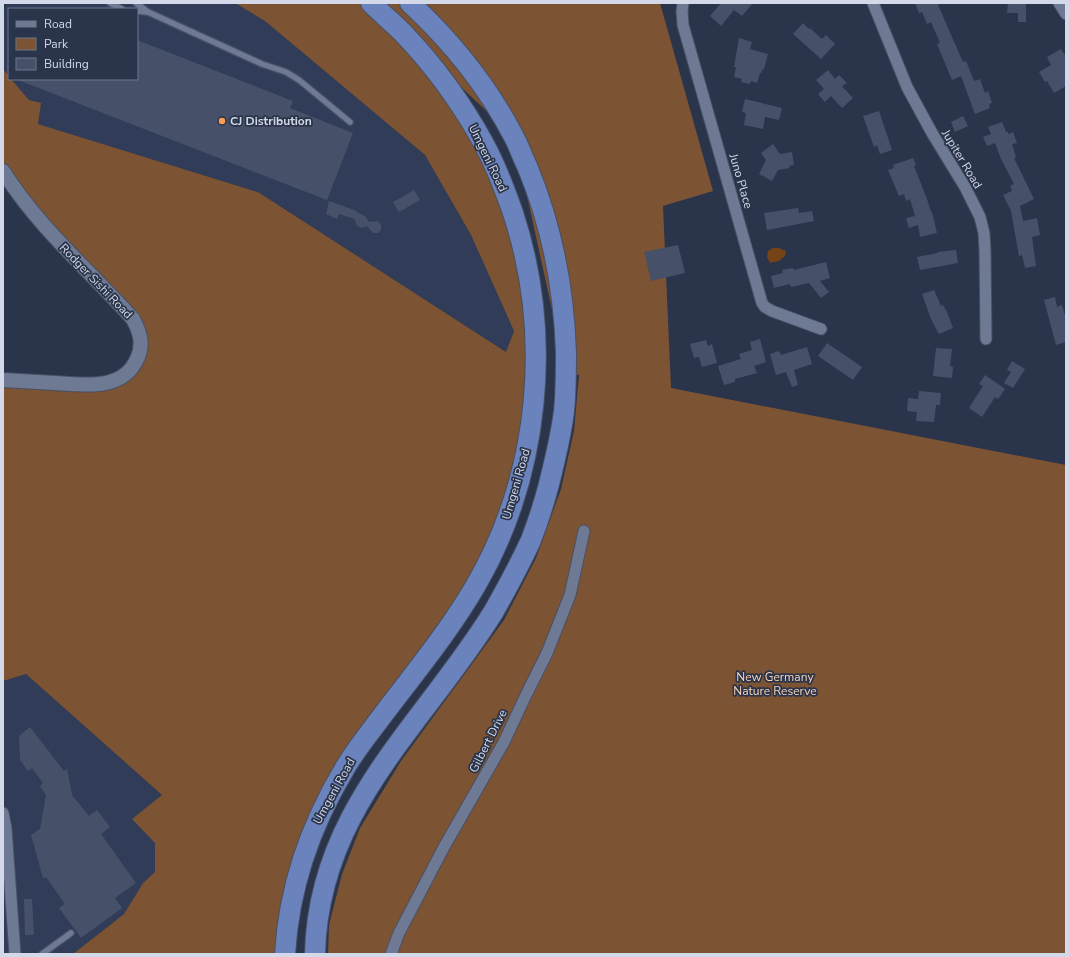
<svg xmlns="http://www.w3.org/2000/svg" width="1069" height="957" viewBox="0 0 1069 957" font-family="'Nunito Sans',sans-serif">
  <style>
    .built { fill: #303c58 }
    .green { fill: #7c5333 }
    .water { fill: #764317 }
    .building { fill: #465169 }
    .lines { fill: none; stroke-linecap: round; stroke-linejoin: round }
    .service-casing { stroke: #495064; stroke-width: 8 }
    .minor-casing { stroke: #495064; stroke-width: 13 }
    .tertiary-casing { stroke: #495064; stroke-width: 16 }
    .motorway-casing { stroke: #495064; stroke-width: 22 }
    .service { stroke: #6e7993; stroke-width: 5.5 }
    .minor { stroke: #6e7993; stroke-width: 11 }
    .tertiary { stroke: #6e7993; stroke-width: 14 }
    .motorway { stroke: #6b83bc; stroke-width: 20 }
    .poi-dot { fill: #fb9e51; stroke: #2a344a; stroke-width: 1.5 }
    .labels { text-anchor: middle; stroke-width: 3.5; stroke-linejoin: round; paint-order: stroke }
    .poi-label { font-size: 12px; font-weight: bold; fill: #d3d9e8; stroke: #2a344a; text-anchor: start }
    .street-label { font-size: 12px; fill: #d3d9e8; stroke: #2a344a }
    .park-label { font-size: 12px; fill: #fbd5b9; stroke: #2a344a }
  </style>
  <rect width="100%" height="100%" fill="#2a344a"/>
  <!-- built -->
  <g class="built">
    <path d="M7,3h228l30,18 160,134 46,80 43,96 -8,21 -248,-160 -220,-68 -9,-24 -18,-21h126v-70h-128v67l-6,-7v-56z"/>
    <path d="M26,674l136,121 -7,48v29l-12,11 -19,31 -51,40h-70v-273z"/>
  </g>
  <!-- green -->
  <g class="green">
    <path d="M235,3h133l89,99 62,133 12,171 -38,146 -171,255 -37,147h-212l51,-40 19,-31 12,-11v-29l-23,-24 30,-24 -136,-121 -23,7v-300l121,-3 16,-48 -95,-104 -42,-59v-98l6,7v3h2l18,21 12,3 -3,21 220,68 248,160 8,-21 -43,-96 -46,-80 -160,-134z"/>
    <path d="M372,3h288l53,188 -50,15 8,182 395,77v489h-738l1,-29 13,-51 18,-46 41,-67 103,-141 32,-62 25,-69 13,-58 5,-56 -13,-2 -52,-236z"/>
  </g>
  <!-- water -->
  <path class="water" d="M773,248h6l7,3 -1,5 -6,5 -9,2 -3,-6 1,-6z"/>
  <!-- building -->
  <g class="building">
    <path d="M721,3h32l-11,13 -8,-6 -13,16 -11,-10z"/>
    <path d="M915,3h27l-4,2 25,57 3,-1 8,20 6,-2 5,14 3,-2 4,12 -3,1 1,4 -15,6 -14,-38 -9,4 -15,-36 3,-1 -9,-21 -4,2 -5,-12 -3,1z"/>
    <path d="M1008,3l18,1v18h-8v-9h-11z"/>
    <path d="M803,23l6,6 1,-1 12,11 4,-4 9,9 -14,15 -28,-25z"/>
    <path d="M739,38l13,4 -2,7 18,5 -4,15 -2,1 -1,3h-1l-3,10 -6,-2 -1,3 -9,-2 1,-3 -8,-2 2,-10h-2z"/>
    <path d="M137,40l156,61 -3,7 63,25 -26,67 -309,-120 119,-1z"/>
    <path d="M1061,49l5,8v29l-12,7 -7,-12 -2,1 -6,-10 12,-7 -4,-8z"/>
    <path d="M828,70l7,9 4,-4 8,8 -5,3 11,12 -11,10 -11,-12 -6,6 -7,-8 6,-5 -8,-9z"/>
    <path d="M745,99l37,9 -3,12 -14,-3 -2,12 -19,-4 2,-12 -4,-1z"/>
    <path d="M879,111l13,39 -12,4 -3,-9 -3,2 -11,-31z"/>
    <path d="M963,116l5,10 -13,6 -4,-10z"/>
    <path d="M1002,122l4,10h2v2l5,-2 4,11 -5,1 4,13 -2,1 20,41 -14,7 3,15 14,-3 3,17 -8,2 4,29 -11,2 -3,-13 -3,1 -8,-45 -8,-16 9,-4 -2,-5 4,-2 -13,-25 -6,-16 -8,3 -4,-9 8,-3 -3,-7z"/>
    <path d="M773,144l7,10 12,-2 2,13 -5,1 1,2 -12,2 -6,11 -13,-7 7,-14 -5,-7z"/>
    <path d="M913,158l3,7 -2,1 13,33 4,13h1l5,21 -17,4 -2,-12 -9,3 -3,-10 9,-2 -5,-17 -4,2 -2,-7 -5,2 -11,-26 6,-2 -1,-3z"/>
    <path d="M414,190l6,10 -21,12 -6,-10z"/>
    <path d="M329,201l28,10 -1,1 9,4 4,6 9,-1 3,4v5l-3,3h-5l-6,-7 -5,2 -5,-2 -3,-8v1l-15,-5 -2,5 -11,-5z"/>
    <path d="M798,208l1,5 13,-2 2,10 -47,9 -3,-17z"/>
    <path d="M678,245l7,28 -34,8 -7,-29z"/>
    <path d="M956,250l2,13 -38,7 -3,-13 21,-4v-1z"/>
    <path d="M826,262l4,16 -10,3 9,11 -8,6 -12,-15 -18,4 -1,-3 -16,4 -3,-12 12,-3 -1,-3 11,-2 1,2z"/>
    <path d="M934,290l7,16 2,-1 4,7 6,16 -14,6 -8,-15 -9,-25z"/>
    <path d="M1055,297l2,10 5,-2 4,14v23l-10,3 -12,-45z"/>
    <path d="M760,339l6,23 -12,4 3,7 -22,6v3l-11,3 -6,-19 23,-7 -2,-5 13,-4 -2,-8z"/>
    <path d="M706,340l2,6 4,-2 5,19 -15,4 -3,-10 -5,1 -4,-14z"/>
    <path d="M827,343l35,24 -9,13 -35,-24z"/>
    <path d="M807,347l5,17 -18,6 4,15 -6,2 -6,-15 -10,3 -6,-21 9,-3 2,4z"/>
    <path d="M936,348l16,1 -2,17 3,1 -1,11 -19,-2z"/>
    <path d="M1012,361l13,8 -12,19 -9,-5 7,-11 -4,-2z"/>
    <path d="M985,375l20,14 -7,10 -3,-2 -13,20 -13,-9 14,-22 -4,-2z"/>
    <path d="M919,391l22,2 -1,12h-4l-2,17 -18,-1 1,-9 -10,-1 1,-13 10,1z"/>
    <path d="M30,727l34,44 3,-2 5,26 17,21 8,-6 13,17 -9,7 35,49 -21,15 7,10 -41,30 -22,-30 6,-4 -19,-27 -3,1 -12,-43 9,-6 6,-34 -6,-9 3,-3 -11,-15 -4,3 -8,-11 -1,-24z"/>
    <path d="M24,899h8l2,36h-9z"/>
  </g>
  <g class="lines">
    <!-- service casing -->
    <g class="service-casing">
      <g id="service">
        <path d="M110,3l12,6"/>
        <path d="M136,3l12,9 114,52 24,8 13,8 51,42"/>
        <path d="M137,11l11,1"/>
        <path d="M42,954l29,-21"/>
      </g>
    </g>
    <!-- minor casing -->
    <g class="minor-casing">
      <g id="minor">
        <path d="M683,3l-1,8 1,14 79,278 3,4 7,4 49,18"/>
        <path d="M873,3l34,84 25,46 33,54 15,30 4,16 1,18 1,88"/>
        <path d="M1059,3l7,11"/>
        <path d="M3,813l3,15 9,126"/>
        <path d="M391,954l8,-21 45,-86 60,-105 23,-49 20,-40 23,-58 14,-64"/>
      </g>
    </g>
    <!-- tertiary casing -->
    <g class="tertiary-casing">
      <path id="tertiary" d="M3,171c35,56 86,99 130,148 7,13 11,26 4,40 -14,32 -53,26 -82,24 -17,-1 -35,-2 -52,-3"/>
    </g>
    <!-- motorway casing -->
    <g class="motorway-casing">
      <g id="motorway">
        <path d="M285,954c4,-68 25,-128 60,-186 8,-14 18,-27 28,-40 34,-46 74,-93 103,-143 64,-111 77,-250 37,-372 -8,-23 -17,-47 -29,-69 -22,-40 -50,-79 -82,-112 -10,-10 -21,-19 -31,-29"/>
        <path d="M315,954c3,-146 109,-229 179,-343 13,-23 26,-47 37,-71 7,-18 13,-37 18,-56 6,-24 12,-48 15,-73 2,-19 2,-39 2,-58 -2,-65 -14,-127 -39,-187 -5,-10 -8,-20 -13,-29 -26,-50 -63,-96 -104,-134"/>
      </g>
    </g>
    <!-- service -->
    <use href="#service" class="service"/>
    <!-- minor -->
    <use href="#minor" class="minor"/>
    <!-- tertiary -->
    <use href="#tertiary" class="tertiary"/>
    <!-- motorway -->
    <use href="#motorway" class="motorway"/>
  </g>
  <!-- markers -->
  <circle class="poi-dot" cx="222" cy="121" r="4"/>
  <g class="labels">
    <!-- poi labels -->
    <g class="poi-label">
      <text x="230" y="125">CJ Distribution</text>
    </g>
    <!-- street labels -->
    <g class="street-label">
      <text transform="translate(488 158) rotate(64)" y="4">Umgeni Road</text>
      <text transform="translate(962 159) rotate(59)" y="4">Jupiter Road</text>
      <text transform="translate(741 181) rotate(74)" y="4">Juno Place</text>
      <text transform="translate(96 281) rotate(46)" y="4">Rodger Sishi Road</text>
      <text transform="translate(516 484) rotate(-74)" y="4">Umgeni Road</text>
      <text transform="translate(488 741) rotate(-63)" y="4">Gilbert Drive</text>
      <text transform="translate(334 791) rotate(-61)" y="4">Umgeni Road</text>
    </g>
    <!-- park labels -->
    <g class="park-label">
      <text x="775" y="681">New Germany<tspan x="775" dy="14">Nature Reserve</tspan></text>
    </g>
  </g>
  <!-- border -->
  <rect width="1069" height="957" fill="none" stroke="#d3d9e8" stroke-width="8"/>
  <!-- legend -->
  <rect x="8" y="8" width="130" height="72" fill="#2a344a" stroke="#6e7689"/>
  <rect x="16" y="21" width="20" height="6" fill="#6e7993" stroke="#6e7689"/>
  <text x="44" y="28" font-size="12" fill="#d3d9e8">Road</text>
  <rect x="16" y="38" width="20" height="12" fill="#7c5333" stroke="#6e7689"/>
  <text x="44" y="48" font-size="12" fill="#d3d9e8">Park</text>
  <rect x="16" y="58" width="20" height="12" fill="#465169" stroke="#6e7689"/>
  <text x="44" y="68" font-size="12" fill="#d3d9e8">Building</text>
</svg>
